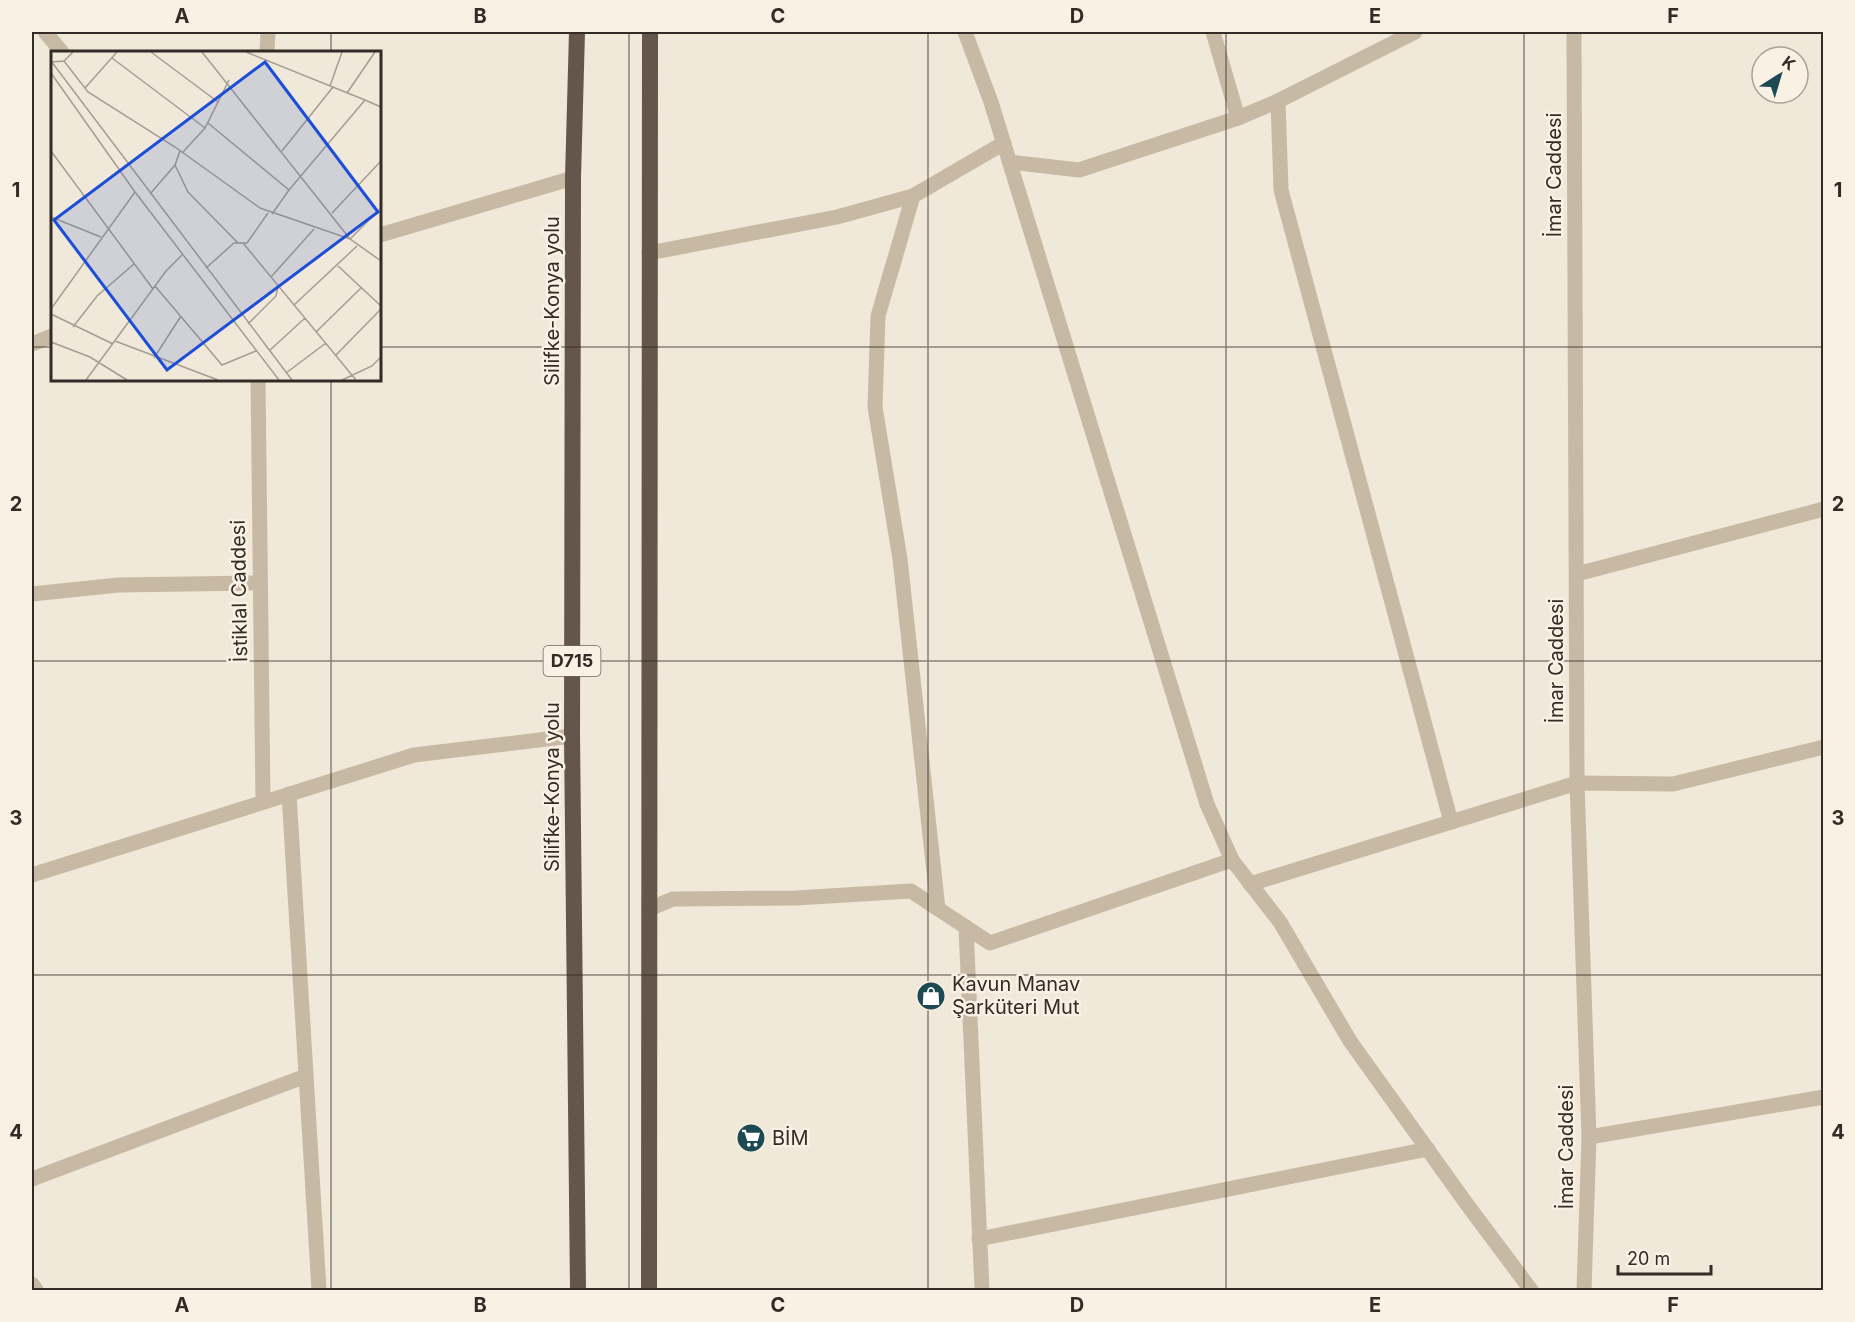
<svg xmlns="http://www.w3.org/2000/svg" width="1855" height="1322" viewBox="0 0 1855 1322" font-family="Inter,sans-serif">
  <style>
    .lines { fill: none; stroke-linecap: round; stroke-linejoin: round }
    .minor { stroke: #c7b9a4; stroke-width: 15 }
    .trunk { stroke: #64564a; stroke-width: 16 }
    .grid { fill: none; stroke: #332c26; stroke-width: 1.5; stroke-opacity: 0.55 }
    .labels { text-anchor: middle; stroke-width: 5; stroke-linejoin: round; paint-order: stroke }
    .shield { fill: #f8f1e4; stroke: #6e675f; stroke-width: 1.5 }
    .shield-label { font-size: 18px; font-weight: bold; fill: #332c26 }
    .street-label { font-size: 20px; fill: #332c26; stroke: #f8f1e4 }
    .poi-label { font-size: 20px; fill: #332c26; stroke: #f8f1e4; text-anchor: start }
    .inset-road { fill: none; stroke: #a49d91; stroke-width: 1.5 }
    .view { fill: #1d4ed8; fill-opacity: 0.15; stroke: #1d4ed8; stroke-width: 3 }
    .inset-edge { fill: none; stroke: #332c26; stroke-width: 3 }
    .neatline { fill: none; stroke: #332c26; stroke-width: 2 }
    .grid-label { font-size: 20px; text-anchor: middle; font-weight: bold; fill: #332c26 }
  </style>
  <rect width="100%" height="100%" fill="#f0e8d8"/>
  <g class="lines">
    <!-- minor -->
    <g class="minor">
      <path d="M45,32l17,20"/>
      <path d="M965,32l26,70 216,702 25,56 48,62 70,119 116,162 65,87"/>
      <path d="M1213,32l25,86"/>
      <path d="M1574,32l3,751 12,354 -5,153"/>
      <path d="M267,52l1,-20"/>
      <path d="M1278,101l3,89 170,632 126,-39 96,1 151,-37"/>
      <path d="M1010,162l69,8 159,-52 40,-17 137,-69"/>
      <path d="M913,196l-35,120 -3,91 25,152 38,350"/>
      <path d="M380,235l193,-57"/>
      <path d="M649,253l188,-36 76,-21 91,-53"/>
      <path d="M32,344l20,-8"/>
      <path d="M258,380l5,422"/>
      <path d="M1577,574l247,-65"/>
      <path d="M32,594l86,-9 142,-2"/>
      <path d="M289,794l30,496"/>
      <path d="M32,875l382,-120 158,-19"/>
      <path d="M1250,884l201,-62"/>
      <path d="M649,909l24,-10 123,-1 115,-7 79,52 242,-83"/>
      <path d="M966,927l16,363"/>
      <path d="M1589,1137l235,-40"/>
      <path d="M32,1179l274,-103"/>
      <path d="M979,1239l449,-90"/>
      <path d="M32,1284l4,6"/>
    </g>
    <!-- trunk -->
    <g class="trunk">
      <path d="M577,32l-4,146 -1,558 6,554"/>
      <path d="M649,1290l1,-1258"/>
    </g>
  </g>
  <!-- grid -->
  <path class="grid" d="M331,32v20M629,32v1258M928,32v1258M1226,32v1258M1524,32v1258M32,347h20M380,347h1444M331,380v910M32,661h1792M32,975h1792"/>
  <!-- icons -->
  <defs>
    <g id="shop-disc" transform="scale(1.5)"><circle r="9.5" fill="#1d4953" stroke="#f8f1e4"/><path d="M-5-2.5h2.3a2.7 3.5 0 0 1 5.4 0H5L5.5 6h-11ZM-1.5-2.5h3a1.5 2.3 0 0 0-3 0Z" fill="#fff"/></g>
    <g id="supermarket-disc" transform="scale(1.5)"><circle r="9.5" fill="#1d4953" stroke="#f8f1e4"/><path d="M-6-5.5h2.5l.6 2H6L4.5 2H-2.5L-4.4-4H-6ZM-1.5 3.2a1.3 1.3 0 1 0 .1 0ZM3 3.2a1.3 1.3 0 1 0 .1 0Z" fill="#fff"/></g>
  </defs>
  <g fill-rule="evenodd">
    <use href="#shop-disc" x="931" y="996"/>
    <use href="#supermarket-disc" x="751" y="1138"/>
  </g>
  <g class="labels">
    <!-- shield labels -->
    <rect class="shield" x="543.5" y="646" width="57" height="30" rx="4.5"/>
    <g class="shield-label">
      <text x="572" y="667">D715</text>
    </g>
    <!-- street labels -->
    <g class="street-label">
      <text transform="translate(1554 175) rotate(-90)" y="7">İmar Caddesi</text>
      <text transform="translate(552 301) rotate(-90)" y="7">Silifke-Konya yolu</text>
      <text transform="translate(239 591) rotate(-91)" y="7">İstiklal Caddesi</text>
      <text transform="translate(1556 661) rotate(-90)" y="7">İmar Caddesi</text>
      <text transform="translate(552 787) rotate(-90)" y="7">Silifke-Konya yolu</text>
      <text transform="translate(1566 1147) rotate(-90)" y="7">İmar Caddesi</text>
    </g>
    <!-- poi labels -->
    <g class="poi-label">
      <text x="952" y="991">Kavun Manav<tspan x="952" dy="23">Şarküteri Mut</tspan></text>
      <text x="772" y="1145">BİM</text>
    </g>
  </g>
  <!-- overview -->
  <g transform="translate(51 51)">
    <rect width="330" height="330" fill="#f0e8d8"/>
    <path class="inset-road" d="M100,1l67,50M151,1l148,187M195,1l119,48M61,7l93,70M0,10l241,319M13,10l24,31 87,55 85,61 90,31 31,22M0,11l13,-1 9,-9M0,22l84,119 144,188M279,35l12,-34M34,37l32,-36M296,42l28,-41M157,72l81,67 76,-90 16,7M0,100l102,138M231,100l51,-64M132,101l22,-24 24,-48M124,114l13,27 50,51M99,143l25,-29 5,-14M281,162l49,-52M221,163l17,-24M0,166l50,20M299,188l31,-31M192,192l113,137M287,215l43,40M155,217l28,-25h13l21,-30M220,226l43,-48M104,235l67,79 34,-14M243,254l63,-59M0,258l84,-117M0,263l62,30M197,273l28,-28 2,-10M22,276l24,-31 37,-32M265,281l45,-44M64,290l103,39M0,291l39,15 37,23M218,300l36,-33M285,304l45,-46M103,307l27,-42M235,322l40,-30M35,329l80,-109 16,-16M291,329l30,-14 9,-9"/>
    <path class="view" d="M214,11l113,150 -211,158 -113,-150z"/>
    <rect width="330" height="330" class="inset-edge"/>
  </g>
  <!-- border -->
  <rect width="1855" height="1322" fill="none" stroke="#f8f1e4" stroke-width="66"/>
  <!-- north arrow -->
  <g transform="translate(1780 75) rotate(37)"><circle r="28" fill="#f8f1e4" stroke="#a9a298" stroke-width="1.5"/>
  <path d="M0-4.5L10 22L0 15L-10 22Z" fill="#1d4953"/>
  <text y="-9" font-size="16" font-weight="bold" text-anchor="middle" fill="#332c26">K</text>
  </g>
  <!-- scale -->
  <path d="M1618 1265v9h93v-9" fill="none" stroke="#332c26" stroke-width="3"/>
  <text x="1627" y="1265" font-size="18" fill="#332c26" stroke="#f8f1e4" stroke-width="4.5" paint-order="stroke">20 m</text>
  <rect x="33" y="33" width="1789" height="1256" class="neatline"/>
  <g class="grid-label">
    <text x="182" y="23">A</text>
    <text x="480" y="23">B</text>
    <text x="778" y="23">C</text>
    <text x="1077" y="23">D</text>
    <text x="1375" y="23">E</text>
    <text x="1673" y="23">F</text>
    <text x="16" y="197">1</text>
    <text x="1838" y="197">1</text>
    <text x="16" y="511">2</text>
    <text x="1838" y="511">2</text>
    <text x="16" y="825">3</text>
    <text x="1838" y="825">3</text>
    <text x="16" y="1139">4</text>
    <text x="1838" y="1139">4</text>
    <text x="182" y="1312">A</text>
    <text x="480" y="1312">B</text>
    <text x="778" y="1312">C</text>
    <text x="1077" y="1312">D</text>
    <text x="1375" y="1312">E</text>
    <text x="1673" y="1312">F</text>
  </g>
</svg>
